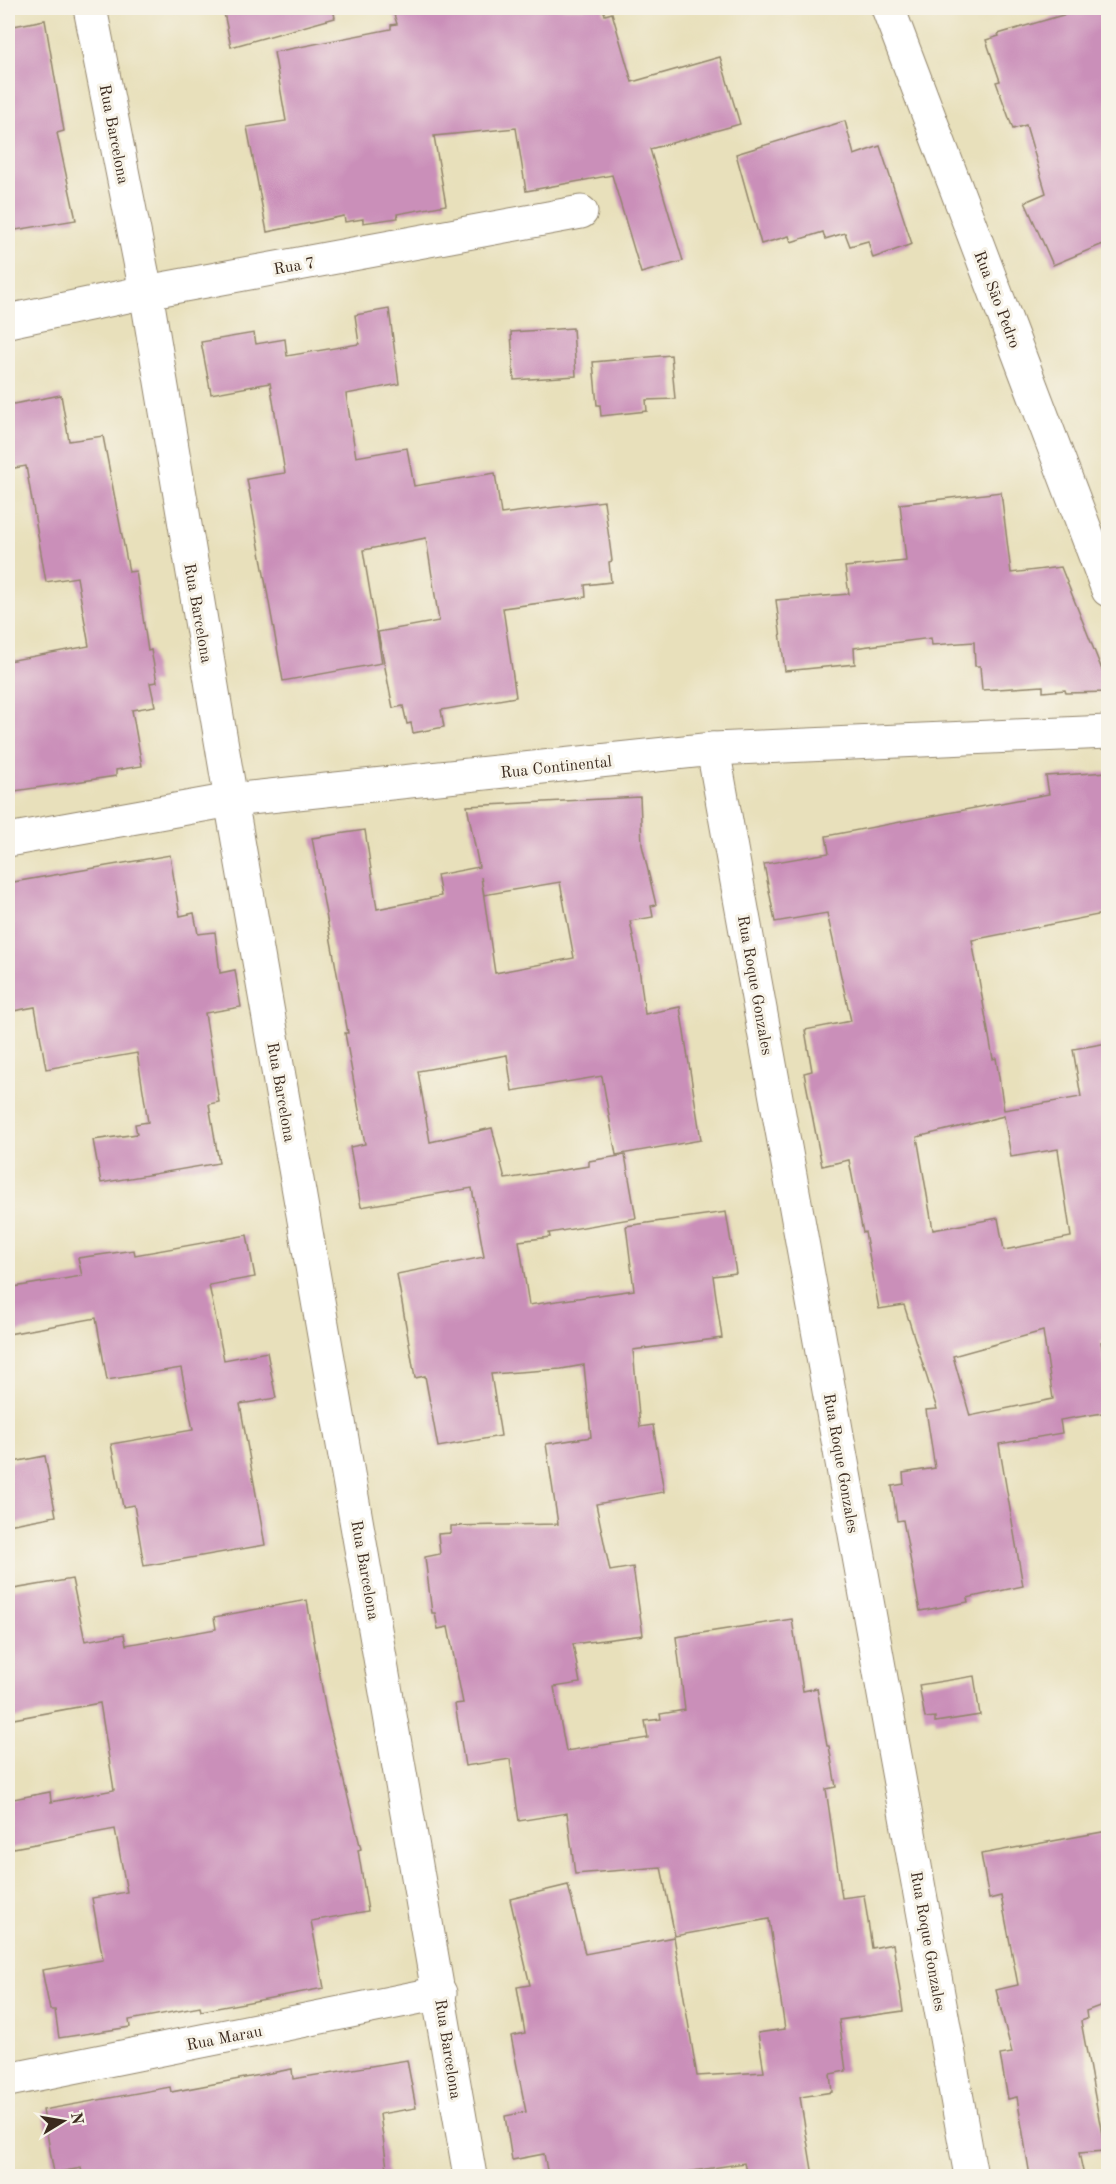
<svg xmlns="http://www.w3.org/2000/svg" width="1116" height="2184" viewBox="0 0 1116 2184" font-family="'Old Standard TT',serif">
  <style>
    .building { fill: #ca8fb9; fill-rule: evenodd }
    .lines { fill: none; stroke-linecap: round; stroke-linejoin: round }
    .minor-casing { stroke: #92856c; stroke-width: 35 }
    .tertiary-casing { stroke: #92856c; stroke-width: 35 }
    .minor { stroke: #fff; stroke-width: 33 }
    .tertiary { stroke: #fff; stroke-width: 33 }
    .labels { text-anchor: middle; stroke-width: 6; stroke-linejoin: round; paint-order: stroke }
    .street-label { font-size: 16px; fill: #3b2a1e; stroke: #f7f3e8 }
  </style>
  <rect width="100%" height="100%" fill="#f7f3e8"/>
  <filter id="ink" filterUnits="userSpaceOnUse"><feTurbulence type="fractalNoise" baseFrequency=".0167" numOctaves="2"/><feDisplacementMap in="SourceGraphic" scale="12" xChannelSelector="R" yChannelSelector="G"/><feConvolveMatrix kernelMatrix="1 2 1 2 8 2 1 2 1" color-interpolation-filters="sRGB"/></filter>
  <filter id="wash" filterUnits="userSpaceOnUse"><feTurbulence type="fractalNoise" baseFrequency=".008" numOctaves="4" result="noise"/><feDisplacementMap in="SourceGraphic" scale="24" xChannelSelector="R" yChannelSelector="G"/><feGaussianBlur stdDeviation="1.35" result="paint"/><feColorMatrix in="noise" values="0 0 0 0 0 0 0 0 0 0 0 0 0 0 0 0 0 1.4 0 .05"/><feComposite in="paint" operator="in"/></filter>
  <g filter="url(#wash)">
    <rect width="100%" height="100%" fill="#e8e0bb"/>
    <g id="blocks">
      <!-- building -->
      <g class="building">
        <path d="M223,8h110l2,10 -104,29z"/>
        <path d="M392,8h211l2,7 7,-2 20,69 88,-25 20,67 -90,25 33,112 -42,12 -29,-98 -86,16 -10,-63 -82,8 12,69 -49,9 1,4 -35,5v-4l-18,3 -1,-6 -77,16 -20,-105 39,-6 -12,-69 117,-23v-4l6,-1z"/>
        <path d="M1087,8h21v234l-55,23 -28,-63 21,-9 -20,-68 -13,4 -17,-47 4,-1 -14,-41 13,-4 -1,-2z"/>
        <path d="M45,20l19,111 -7,2 19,87 -60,10 -5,-28 -3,1v-176z"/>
        <path d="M845,121l9,34 26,-9 32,98 -39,14 -5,-17 -18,5 -5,-13 -20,6 -2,-7 -32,10 -2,-6 -28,8 -25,-90z"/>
        <path d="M389,309l10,75 -53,10 10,63 51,-9 7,38 81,-13 6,41 103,-13 8,60 -3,1 2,20 -26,3 1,12 -83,11 13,89 -75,13 3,17 -31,6 -2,-10 -4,1 -4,-18 -10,2 -15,-76 61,-11 -13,-83 -63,12 19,113 -99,18 -36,-202 38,-6 -15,-90 -59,11 -10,-52 53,-9 2,11 29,-5 2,17 72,-12 -4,-29z"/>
        <path d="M573,328l3,48 -62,4 -3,-48z"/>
        <path d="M671,355l4,44 -29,1 1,11 -46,5 -1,-11h-3l-4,-43z"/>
        <path d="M61,395l8,46 34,-5 26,136 7,-1 12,80 3,-1 6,32 -7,1 5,23 -23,4 10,56 -26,4v6l-108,16v-131l81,-15 -12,-69 -31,5 -20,-116 -18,3v-64z"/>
        <path d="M1001,492l10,81 50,-6 47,118v7l-42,1 -1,-3 -22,2v-6l-61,4 -2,-24h-5l-1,-24 -42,3 -1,-7 -77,10 1,16 -70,7 -9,-71 73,-6 -4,-27 61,-6 -6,-57z"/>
        <path d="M1108,772v141l-136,27 21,119 3,-1 8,52 77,-13 -8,-48 35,-6v298l-7,1 7,38v32l-48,8 2,13 -63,11 24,142 -56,12 1,4 -48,9 -17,-91 -6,1 -5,-35 12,-2 -1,-11 32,-5 -9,-58 11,-1 -33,-104 -25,4 -14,-77 -2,1 -14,-73 -27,6 -18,-93 8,-2 -7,-41 46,-9 -24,-108 -52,9 -11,-58 65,-11 -3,-17 223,-42 -3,-18zM1004,1116l7,41 47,-8 13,88 -67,13 -6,-32 -65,12 -16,-93zM1043,1331l10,68 -83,17 -17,-60z"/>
        <path d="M640,797l2,48 14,60 -5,1 2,11 -23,4 9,46 6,47 35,-7 21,133 -85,15 -14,-79 -90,15 -5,-36 -89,16 12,71 62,-14 13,51 84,-13v-5l36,-6 11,63 -87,15 1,4 -31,4 10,64 105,-15 -8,-64 100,-14 10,61 -23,3 9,62 -89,12 7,77 13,-2 11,67 -68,12 14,67 23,-4 10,68 -70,9 7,39 -26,4 12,64 82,-13 -3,-17 16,-2 -1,-5 25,-4 -9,-73 116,-18 11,72 14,-3 10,58h2l7,41 -10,2 16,109 22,-3 8,53 21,-4 10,67 -64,9 7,51 -16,3 2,18 -32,5 13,79h-66l-3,-13 -63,10v3h-133l-4,-22 -32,6 -7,-44 21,-4 -15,-76 14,-3 -8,-46 13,-2 -20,-86 58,-14 17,69 89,-17 23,139 67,-4 -6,-39 27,-4 -16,-110 -94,17 -14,-69 -86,7 -8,-61 -48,8 -9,-62 -45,7 -10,-62 8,-1 -15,-76 -10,2 -3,-16h-3l-7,-56 15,-3 -2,-20 13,-1v-7l107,-2 -12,-80 45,-7 -7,-72 -23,4 -70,5 10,62 -63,11 -13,-71 -10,2 -18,-104 87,-17 -12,-69 -111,19 -11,-60 15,-3 -20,-111h3l-36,-195 53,-8 12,79 64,-13 -4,-21 42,-8 -12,-61zM481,877l3,18 76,-13 14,76 -79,15z"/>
        <path d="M170,855l10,61 14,-3 4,21 17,-2 5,41 15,-3 6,37 -36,6 14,89 -10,2 10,59 -118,20 -8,-43 44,-6 -2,-10 13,-2 -11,-69 -91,16 -11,-62 -27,5v-129z"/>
        <path d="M247,1235l8,42 -46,8 15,75 43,-8 9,46 -36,6 25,141 -121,21 -10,-61 -11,2 -12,-63 82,-14 -12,-62 -74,12 -11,-62 -88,16v-46l74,-12 -4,-18 56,-8 1,5z"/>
        <path d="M45,1456l11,60 -48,9v-62z"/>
        <path d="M72,1579l13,62 39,-7 2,11 90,-16 -2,-12 93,-17 19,111 35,138 -3,1 10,61 -57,10 13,67 -123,23 -1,-4 -71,13 1,7 -71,11 -4,-28h-5l-8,-40 61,-10 -11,-62 35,-6 -12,-63 -107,20v-49l42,-8 1,10 63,-12 -14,-87 -92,17v-130z"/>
        <path d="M974,1676l6,39 -45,7v-5l-10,1 -6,-33z"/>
        <path d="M1108,1831v172l-22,8 1,8 -6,2 24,130 -26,2 5,23h-54l-13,-79 -9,2 -8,-44 12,-2 -16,-63 22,-5 -17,-89 -12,3 -8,-45z"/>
        <path d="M407,2060l9,48 -36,6 8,62h-305l-2,-8 -27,5 -11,-63 127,-23 1,5 121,-23 1,10z"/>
      </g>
    </g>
  </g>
  <g filter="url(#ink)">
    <use href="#blocks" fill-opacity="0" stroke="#92856c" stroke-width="1.5"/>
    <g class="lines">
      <!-- minor casing -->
      <g class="minor-casing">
        <g id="minor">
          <path d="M90,8l56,284 85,508 239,1376"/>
          <path d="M8,321l138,-29 435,-80"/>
          <path d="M713,749l258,1427"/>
          <path d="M8,840l223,-40 482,-51 395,-17"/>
          <path d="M8,2080l432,-87"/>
        </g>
      </g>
      <!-- tertiary casing -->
      <g class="tertiary-casing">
        <path id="tertiary" d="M888,8l220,582"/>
      </g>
      <!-- minor -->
      <use href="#minor" class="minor"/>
      <!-- tertiary -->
      <use href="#tertiary" class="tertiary"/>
    </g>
  </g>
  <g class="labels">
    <!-- street labels -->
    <g class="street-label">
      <text transform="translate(115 134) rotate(79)" y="6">Rua Barcelona</text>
      <text transform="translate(294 265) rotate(-10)" y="6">Rua 7</text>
      <text transform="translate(998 299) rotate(69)" y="6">Rua São Pedro</text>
      <text transform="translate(199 613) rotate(80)" y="6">Rua Barcelona</text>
      <text transform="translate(556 766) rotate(-6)" y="6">Rua Continental</text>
      <text transform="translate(756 985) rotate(80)" y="6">Rua Roque Gonzales</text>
      <text transform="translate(282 1092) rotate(80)" y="6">Rua Barcelona</text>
      <text transform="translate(842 1463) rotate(80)" y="6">Rua Roque Gonzales</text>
      <text transform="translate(366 1570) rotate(80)" y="6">Rua Barcelona</text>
      <text transform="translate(929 1941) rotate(80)" y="6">Rua Roque Gonzales</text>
      <text transform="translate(224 2037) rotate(-11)" y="6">Rua Marau</text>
      <text transform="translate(449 2049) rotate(81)" y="6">Rua Barcelona</text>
    </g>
  </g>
  <!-- margin -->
  <rect width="1116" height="2184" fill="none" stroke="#f7f3e8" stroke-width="30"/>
  <!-- north arrow -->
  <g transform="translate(63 2121) rotate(79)" stroke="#f7f3e8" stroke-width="4.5" paint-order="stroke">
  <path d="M0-4.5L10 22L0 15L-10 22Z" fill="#3b2a1e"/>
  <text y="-9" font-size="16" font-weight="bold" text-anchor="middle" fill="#3b2a1e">N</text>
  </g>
</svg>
